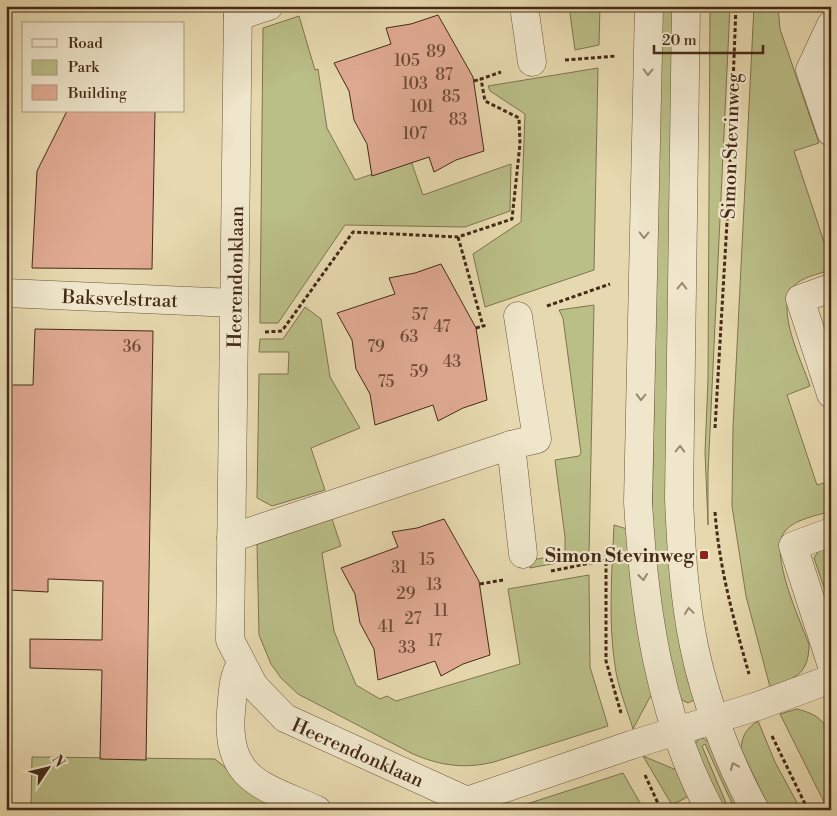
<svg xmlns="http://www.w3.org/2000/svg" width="837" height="816" viewBox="0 0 837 816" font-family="'Libre Bodoni',serif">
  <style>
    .green { fill: #babe87; stroke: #80744f }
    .building { fill: #e1ab94; stroke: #452a17 }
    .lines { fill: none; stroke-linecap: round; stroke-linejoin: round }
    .minor-casing { stroke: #6e563d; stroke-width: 29 }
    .path { stroke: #452a17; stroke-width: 3; stroke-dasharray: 4 2.5; stroke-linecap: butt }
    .minor { stroke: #efe6cb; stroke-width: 28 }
    .oneway { stroke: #9a8871 }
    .poi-dot { fill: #8f2418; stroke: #efe6cb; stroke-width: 2 }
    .labels { text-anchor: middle; stroke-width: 4.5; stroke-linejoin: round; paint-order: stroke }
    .number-label { font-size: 16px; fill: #6c4a36 }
    .street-label { font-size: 19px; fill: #452a17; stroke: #efe6cb }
    .poi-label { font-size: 19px; font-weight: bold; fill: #452a17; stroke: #efe6cb; text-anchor: end }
  </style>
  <rect width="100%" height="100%" fill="#e7d9af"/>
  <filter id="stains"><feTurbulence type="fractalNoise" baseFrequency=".004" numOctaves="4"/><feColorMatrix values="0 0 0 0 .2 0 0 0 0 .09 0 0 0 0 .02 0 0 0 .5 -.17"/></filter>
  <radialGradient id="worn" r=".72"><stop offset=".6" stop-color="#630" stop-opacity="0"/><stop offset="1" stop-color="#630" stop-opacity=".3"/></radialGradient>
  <!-- green -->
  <g class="green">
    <path d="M569,6h31l-1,39 -24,5z"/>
    <path d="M661,6h15l20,693 -8,4 -6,-3 -3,-5 -18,-81 -9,-94z"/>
    <path d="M710,6h20l-22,468v51l-3,-73 3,-72z"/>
    <path d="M754,6h24l2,23 39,114 -25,8 30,91 7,-1v29c-12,4 -30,7 -38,17 -18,23 9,74 17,99l-23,9 30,90 14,-4v30c-15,5 -36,8 -46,20 -17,20 15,90 24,113 0,30 -14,35 -39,43l-24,-91 -14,-90 1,-79z"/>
    <path d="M299,16l16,54 3,-1 9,59 28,52 56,-19 12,34 88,-31 -1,47 -45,16 -120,-2 -67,98h-18l3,-295z"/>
    <path d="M598,68l-4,202 -109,37 -12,-53 48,-32 4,-108 -35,-23 -2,-5z"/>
    <path d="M594,305l-5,252 -59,11v-8l35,-5v-18l-10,-77 24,-4 2,-3 -18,-135 -4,-8z"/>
    <path d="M305,307l16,12 9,58 30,51 -49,20 14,42 -53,16 -15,-8 2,-124h29l1,-22h-30l1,-13h23z"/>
    <path d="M332,519l9,27 -19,7 12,78 22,54 24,14 7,-3 9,5 124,-37 -12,-75 81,-14 1,92 18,59 -114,36c-29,7 -53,4 -81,-8l-115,-60 -17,-16 -10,-14 -12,-29 -2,-91z"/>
    <path d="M614,525l13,4 27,167 -4,1 -17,32c-6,-20 -15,-41 -18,-63 -7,-46 -3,-94 -1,-141z"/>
    <path d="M831,546v62l-17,-50 5,-8z"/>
    <path d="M797,709c19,5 27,10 34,29v72h-3l-48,-96z"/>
    <path d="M758,721l17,41 26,48h-31l-29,-61c1,-14 6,-21 17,-28z"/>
    <path d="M703,738l9,7 29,65h-6l-30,-66 -3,2 27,64h-6l-28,-65 3,-6z"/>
    <path d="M643,756l31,13 4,-1 11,28 -17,9z"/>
    <path d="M32,757l183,2 42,35 33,16h-259z"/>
    <path d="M623,773l21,37h-136z"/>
  </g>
  <!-- building -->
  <g class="building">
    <path d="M438,15l35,62 11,74 -28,9 -22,12 -5,-15 -57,19 -5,-32 -13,-24 -5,-29 -15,-28 57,-19 -5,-16 25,-4z"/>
    <path d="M67,111h88l-3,158 -120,-1 5,-97z"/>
    <path d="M441,264l35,64 11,72 -24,8 -25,13 -5,-16 -58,20 -5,-31 -14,-25 -4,-29 -15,-27 58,-19 -6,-16 26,-5z"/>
    <path d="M35,329l118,2 -7,429 -46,-1 2,-89 -72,-2v-29l72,1 1,-59 -55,-2v13l-39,-2 2,-205h22z"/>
    <path d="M444,519l35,62 11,74 -27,9 -22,12 -6,-15 -57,19 -4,-31 -14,-26 -5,-29 -14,-26 57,-21 -6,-15 25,-4z"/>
  </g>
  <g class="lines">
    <!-- minor casing -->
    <g class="minor-casing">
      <g id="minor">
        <path d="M238,6l-8,634 24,46 31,32 182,83 164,-56 127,-39 73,-27"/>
        <path d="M524,6l8,56"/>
        <path d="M649,6l-11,496c6,106 21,213 72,308"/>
        <path d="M686,6l-7,492c2,49 5,100 15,148 11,54 34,115 61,164"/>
        <path d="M238,16l31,-10"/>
        <path d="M831,25l-21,45 21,62"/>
        <path d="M831,288l-31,11 31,95"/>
        <path d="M6,293l228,10"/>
        <path d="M511,445l12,109"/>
        <path d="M831,532l-38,14 38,117"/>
        <path d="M231,538l280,-93 26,-6 -19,-123"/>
        <path d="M241,663c-9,17 -8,30 -10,49 -6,69 33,74 86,98"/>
      </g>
    </g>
    <!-- path -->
    <g class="path">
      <path d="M565,60l51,-4"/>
      <path d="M474,81l7,-2"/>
      <path d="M458,237l25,89 4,-1"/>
      <path d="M547,306l63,-22"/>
      <path d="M476,328l7,-2"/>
      <path d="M265,332l17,-1 71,-99 105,5 54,-18 8,-75 -1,-26 -34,-17 -4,-22 20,-7"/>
      <path d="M715,428l14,-240 7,-182"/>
      <path d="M715,512c4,55 19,109 34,162"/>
      <path d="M606,549v112l15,52"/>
      <path d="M551,571l55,-11"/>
      <path d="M480,584l23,-4"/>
      <path d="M772,736l36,74"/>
      <path d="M645,775l16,35"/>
    </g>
    <!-- minor -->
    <use href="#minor" class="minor"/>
  </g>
  <!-- one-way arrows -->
  <defs><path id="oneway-chevron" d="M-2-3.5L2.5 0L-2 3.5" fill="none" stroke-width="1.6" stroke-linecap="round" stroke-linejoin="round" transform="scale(1.25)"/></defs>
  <g class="oneway">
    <use href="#oneway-chevron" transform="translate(648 72) rotate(91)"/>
    <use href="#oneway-chevron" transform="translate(644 235) rotate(91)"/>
    <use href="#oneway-chevron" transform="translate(682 286) rotate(-89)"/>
    <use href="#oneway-chevron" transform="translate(641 397) rotate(91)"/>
    <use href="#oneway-chevron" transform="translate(680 449) rotate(-89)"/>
    <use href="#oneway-chevron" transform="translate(643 577) rotate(84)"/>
    <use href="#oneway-chevron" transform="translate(689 611) rotate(-98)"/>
    <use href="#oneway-chevron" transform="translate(734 766) rotate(-112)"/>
  </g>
  <!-- markers -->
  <rect class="poi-dot" x="699" y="550" width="10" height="10" rx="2.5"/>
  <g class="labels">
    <!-- number labels -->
    <g class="number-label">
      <text x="436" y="57">89</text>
      <text x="407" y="66">105</text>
      <text x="444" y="80">87</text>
      <text x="415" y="89">103</text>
      <text x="451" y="102">85</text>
      <text x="422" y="112">101</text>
      <text x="458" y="125">83</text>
      <text x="415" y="139">107</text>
      <text x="420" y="320">57</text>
      <text x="442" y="332">47</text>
      <text x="409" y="342">63</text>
      <text x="132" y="352">36</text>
      <text x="376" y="352">79</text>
      <text x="452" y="367">43</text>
      <text x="419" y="377">59</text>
      <text x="386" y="387">75</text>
      <text x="427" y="565">15</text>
      <text x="399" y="573">31</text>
      <text x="434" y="590">13</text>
      <text x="406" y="599">29</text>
      <text x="441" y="616">11</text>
      <text x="413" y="624">27</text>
      <text x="386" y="632">41</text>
      <text x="435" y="646">17</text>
      <text x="407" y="653">33</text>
    </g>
    <!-- street labels -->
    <g class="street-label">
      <text transform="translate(730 146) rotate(-88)" y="7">Simon Stevinweg</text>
      <text transform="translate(235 277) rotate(-89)" y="7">Heerendonklaan</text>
      <text transform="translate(120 298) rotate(2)" y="7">Baksvelstraat</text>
      <text transform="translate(358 752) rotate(24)" y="7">Heerendonklaan</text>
    </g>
    <!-- poi labels -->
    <g class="poi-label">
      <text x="694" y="562">Simon Stevinweg</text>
    </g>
  </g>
  <!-- margin -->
  <rect width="837" height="816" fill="none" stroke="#e7d9af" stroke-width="25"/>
  <rect x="8" y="8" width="822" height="801" fill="none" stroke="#452a17" stroke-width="2.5"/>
  <rect x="12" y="12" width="812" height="791" fill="none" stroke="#452a17"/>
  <!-- legend -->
  <rect x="22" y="22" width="162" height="90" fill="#efe6cb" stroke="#ab9b83"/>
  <rect x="32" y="39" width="25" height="8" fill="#efe6cb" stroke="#ab9b83"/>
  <text x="68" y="48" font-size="15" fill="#452a17">Road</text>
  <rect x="32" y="60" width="25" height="15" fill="#babe87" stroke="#ab9b83"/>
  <text x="68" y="72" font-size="15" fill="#452a17">Park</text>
  <rect x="32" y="85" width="25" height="15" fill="#e1ab94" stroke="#ab9b83"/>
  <text x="68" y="98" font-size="15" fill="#452a17">Building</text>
  <!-- north arrow -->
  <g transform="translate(48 768) rotate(55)" stroke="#efe6cb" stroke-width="4" paint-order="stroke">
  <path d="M0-4L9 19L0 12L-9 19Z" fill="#452a17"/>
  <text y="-8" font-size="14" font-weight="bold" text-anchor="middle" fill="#452a17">N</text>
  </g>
  <!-- scale -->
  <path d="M654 45v8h109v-8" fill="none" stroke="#452a17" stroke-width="2.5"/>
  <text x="662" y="45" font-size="15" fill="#452a17" stroke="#efe6cb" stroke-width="4" paint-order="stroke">20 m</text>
  <rect width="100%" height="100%" filter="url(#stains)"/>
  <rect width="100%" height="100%" fill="url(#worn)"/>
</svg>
